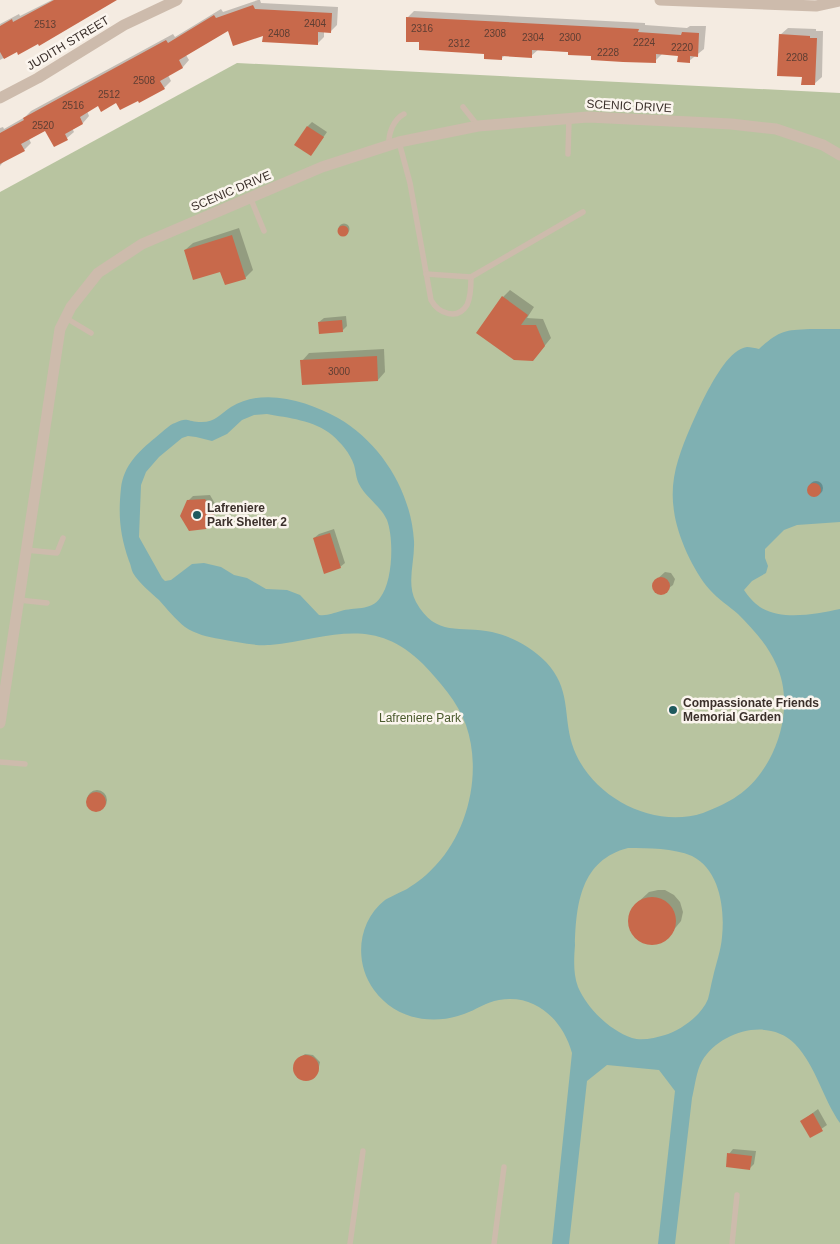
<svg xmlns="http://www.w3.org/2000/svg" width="840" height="1244" viewBox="0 0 840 1244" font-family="Arial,sans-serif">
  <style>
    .green { fill: #b8c4a0 }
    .water { fill: #7fb0b2; fill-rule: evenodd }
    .shadow { fill: #0003 }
    .building { fill: #c8694b }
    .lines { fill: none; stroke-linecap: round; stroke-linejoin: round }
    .lane { stroke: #cdbbac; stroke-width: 5.5 }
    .street { stroke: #cdbbac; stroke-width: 11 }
    .poi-dot { fill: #1f5a5e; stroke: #fbf5ee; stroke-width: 2 }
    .labels { text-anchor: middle; stroke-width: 5; stroke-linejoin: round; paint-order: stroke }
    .number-label { font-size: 10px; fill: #5e3e33 }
    .street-label { font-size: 12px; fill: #3b302b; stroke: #fbf5ee }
    .poi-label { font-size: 12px; font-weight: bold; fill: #3b302b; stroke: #fbf5ee; text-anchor: start }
    .park-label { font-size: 12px; fill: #4a5a2e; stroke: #fbf5ee }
  </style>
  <rect width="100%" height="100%" fill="#f4ebe1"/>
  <!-- green -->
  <path class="green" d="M237,63l603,30v1151h-840v-1052z"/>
  <!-- water -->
  <path class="water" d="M810,329h30v193l-43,3 -13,5 -19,19v9l3,8 -2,7 -14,8 -8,9c4,6 10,13 16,17 22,14 56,7 80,2v514c-17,-24 -24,-57 -45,-79 -26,-27 -75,-13 -93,17 -6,11 -7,25 -10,37l-17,146h-17l17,-153 -16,-21 -52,-5 -20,16 -18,163h-17l20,-191c-9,-33 -37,-60 -73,-53 -13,2 -23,10 -35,14 -32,12 -69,5 -90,-24 -20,-27 -17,-68 11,-90 3,-2 18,-9 22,-11 11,-7 20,-14 29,-24 33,-35 46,-94 30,-140 -8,-23 -27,-44 -43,-61 -50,-50 -94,-25 -153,-19 -17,1 -33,-3 -50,-6 -12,-2 -25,-5 -35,-12 -9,-7 -18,-18 -26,-27 -9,-8 -20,-17 -26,-27 -2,-4 -2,-8 -4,-12 -9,-26 -11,-45 -8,-73 3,-23 17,-36 34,-50 4,-3 15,-14 20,-15 12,-6 11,-2 24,-1 16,1 20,-7 32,-15 32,-20 77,-6 107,11 43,25 73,73 76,123 1,21 -8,42 2,61 20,36 44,23 76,30 21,5 39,15 54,30 25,27 17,51 26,82 16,51 80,86 131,69 30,-11 50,-24 66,-53 16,-29 21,-66 7,-96 -8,-19 -24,-36 -38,-50 -9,-8 -20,-15 -28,-24 -17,-19 -33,-55 -36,-79 -5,-31 5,-57 17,-85 5,-11 10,-23 16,-34 8,-14 23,-43 40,-45 4,0 8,1 12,2 20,-18 25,-19 51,-20zM267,414c21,4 47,6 65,21 9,8 18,18 22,30 2,7 2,13 5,19 7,14 21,21 28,36 7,19 6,62 -7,78 -9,13 -26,9 -39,13 -8,2 -13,5 -22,4l-19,-20 -13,-5 -21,-1 -19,-11 -13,-3 -13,-8 -17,-4 -12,1 -21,16 -6,1 -3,-3 -23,-41 2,-52 5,-13 13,-15 23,-19 6,-2 8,1 16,4 15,-7 15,-14 12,-5zM628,848c21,0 45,0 64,8 28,14 33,53 30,81 -1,13 -6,27 -9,40 -2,7 -3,15 -5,22 -7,17 -27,31 -43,36 -10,3 -23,6 -33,3 -23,-8 -45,-30 -54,-51 -5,-13 -4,-29 -3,-42 1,-41 6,-85 53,-97z"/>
  <!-- shadow -->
  <g class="shadow">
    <path d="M52,0h63l-76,43 -22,7 -17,10v-36l19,-10 1,2z"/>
    <path d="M258,0h2l1,3 77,4 -1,18 -7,7 -6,-1v6l-7,7 -89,-15 -42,26 3,5 -6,7 -15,8 3,6 -7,7 -26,11 -39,5 -12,7 2,5 -6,7 -11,5 2,4 -7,6 -21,-8 -17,9 2,4 -7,7 -20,11 -4,5v-38l3,-1 1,2 21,-12 6,-6 142,-77 2,3 46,-28 2,3z"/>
    <path d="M414,11l231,12v2l42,3 3,-2h16l-2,23 -15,12 -10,-7h-17l-7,7 -116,-12 -8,7 -26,-1 -3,3 -17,-5 -65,-12 -13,-23z"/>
    <path d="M788,28l28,1v2h7l-1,46 -8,7 -34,-49z"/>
    <path d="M312,122l15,10 -16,23 -3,-29z"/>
    <circle cx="344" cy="229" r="5.5"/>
    <path d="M239,228l14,42 -8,8 -24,-8 -36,-20 8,-7z"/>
    <path d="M510,290l24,17 -7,11 16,1 8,19 -18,22 -30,-63z"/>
    <path d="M346,316l1,10 -5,5 -23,-9 5,-4z"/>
    <path d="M384,349l1,23 -7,8 -76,-19 7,-8z"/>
    <circle cx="816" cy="488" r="7"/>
    <path d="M210,495l8,14 -7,14 -5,5 -18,-27 5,-5z"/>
    <path d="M334,529l11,34 -5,4 -26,-29 5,-4z"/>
    <path d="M665,572l6,1 4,6 -2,6 -11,8 -6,-2 -2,-5 1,-5z"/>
    <circle cx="97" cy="800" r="10"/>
    <path d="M658,890h7l9,5 6,7 3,10 -2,9 -14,17 -8,5 -9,1 -10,-4 -6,-5 -4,-7 -1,-8 1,-8 5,-7 14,-13z"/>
    <path d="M305,1054l8,1 7,7 -2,10 -6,7 -4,1 -10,-2 -4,-8 1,-8z"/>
    <path d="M818,1109l9,16 -16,11 -9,-15z"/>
    <path d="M733,1149l23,2 -2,13 -4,4 -21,-14z"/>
  </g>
  <!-- building -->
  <g class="building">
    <path d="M54,0h63l-78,46 -1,-2 -20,11 -1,-3 -13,7 -4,-7v-26l12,-7 1,3z"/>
    <path d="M253,5l2,4 77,4 -1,20 -13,-1v13l-56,-3 1,-6 -30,10 -5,-15 -49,29 4,8 -23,13 5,8 -26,14 -1,-2 -18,9 -4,-7 -15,9 -3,-6 -18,11 3,7 -18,10 3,6 -14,7 -9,-16 -24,13 4,7 -25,13v-31l24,-13 -1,-2 143,-78 2,3 46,-28 2,3z"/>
    <path d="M406,17l233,12 -1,3 43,3 1,-3 17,1 -1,24 -8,-1v7l-13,-1 1,-6 -22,-2v9l-33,-1 -32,-2v-4l-23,-1v-3l-36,-2v8l-30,-2v4l-18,-1v-5l-65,-4v-8h-13z"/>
    <path d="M779,34l31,2v2h7l-2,47h-14l1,-8 -25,-1z"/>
    <path d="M307,126l17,11 -13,19 -17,-11z"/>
    <circle cx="343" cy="231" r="5.5"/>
    <path d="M232,235l14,44 -21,6 -5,-13 -27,8 -9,-30z"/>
    <path d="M502,296l26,19 -7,10h15l9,21 -12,15 -19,-1 -38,-27z"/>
    <path d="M342,320l1,12 -24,2 -1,-12z"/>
    <path d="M377,356l1,25 -76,4 -2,-25z"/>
    <circle cx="814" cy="490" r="7"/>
    <path d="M205,499l9,15 -8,15 -17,2 -9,-15 7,-16z"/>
    <path d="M330,533l11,35 -17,6 -11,-36z"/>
    <circle cx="661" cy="586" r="9"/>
    <circle cx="96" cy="802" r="10"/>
    <circle cx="652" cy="921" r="24"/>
    <circle cx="306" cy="1068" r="13"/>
    <path d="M813,1113l10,18 -13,7 -10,-17z"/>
    <path d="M727,1153l25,3 -2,14 -24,-3z"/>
  </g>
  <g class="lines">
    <!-- lane -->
    <g class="lane">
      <path d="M463,107l15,19"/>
      <path d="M399,142l11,41 21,117c7,13 26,21 36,5 4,-8 4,-19 4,-28l112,-65"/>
      <path d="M389,145c-1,-12 5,-26 15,-31"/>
      <path d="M568,154l1,-35"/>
      <path d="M250,197l14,34"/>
      <path d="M426,274l45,3"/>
      <path d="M66,318l25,15"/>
      <path d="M26,550l31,3 6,-15"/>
      <path d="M19,600l28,3"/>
      <path d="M0,762l25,2"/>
      <path d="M350,1244l13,-93"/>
      <path d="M494,1244l10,-77"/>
      <path d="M732,1244l5,-49"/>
    </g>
    <!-- street -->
    <g class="street">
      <path d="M660,0l156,6 24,-5"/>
      <path d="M0,98l38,-20 86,-53 53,-25"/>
      <path d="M0,723l60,-394 11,-22 27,-34 44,-29 180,-77 77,-25 79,-16 110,-9 143,7 45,5 47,16 17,10"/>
    </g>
  </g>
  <!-- markers -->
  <g class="poi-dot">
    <circle cx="197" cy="515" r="5"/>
    <circle cx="673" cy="710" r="5"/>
  </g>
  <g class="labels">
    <!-- number labels -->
    <g class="number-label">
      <text x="315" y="27">2404</text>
      <text x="45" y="28">2513</text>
      <text x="422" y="32">2316</text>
      <text x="279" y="37">2408</text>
      <text x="495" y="37">2308</text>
      <text x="533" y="41">2304</text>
      <text x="570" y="41">2300</text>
      <text x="644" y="46">2224</text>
      <text x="459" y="47">2312</text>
      <text x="682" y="51">2220</text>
      <text x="608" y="56">2228</text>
      <text x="797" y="61">2208</text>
      <text x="144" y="84">2508</text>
      <text x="109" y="98">2512</text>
      <text x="73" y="109">2516</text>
      <text x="43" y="129">2520</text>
      <text x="339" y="375">3000</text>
    </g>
    <!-- street labels -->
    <g class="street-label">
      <text transform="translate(68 43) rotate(-31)" y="4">JUDITH STREET</text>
      <text transform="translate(629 106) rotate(3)" y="4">SCENIC DRIVE</text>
      <text transform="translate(231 191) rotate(-23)" y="4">SCENIC DRIVE</text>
    </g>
    <!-- poi labels -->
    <g class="poi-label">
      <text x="207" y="512">Lafreniere<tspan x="207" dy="14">Park Shelter 2</tspan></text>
      <text x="683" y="707">Compassionate Friends<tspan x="683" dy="14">Memorial Garden</tspan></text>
    </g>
    <!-- park labels -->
    <g class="park-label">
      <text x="420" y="722">Lafreniere Park</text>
    </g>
  </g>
</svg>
